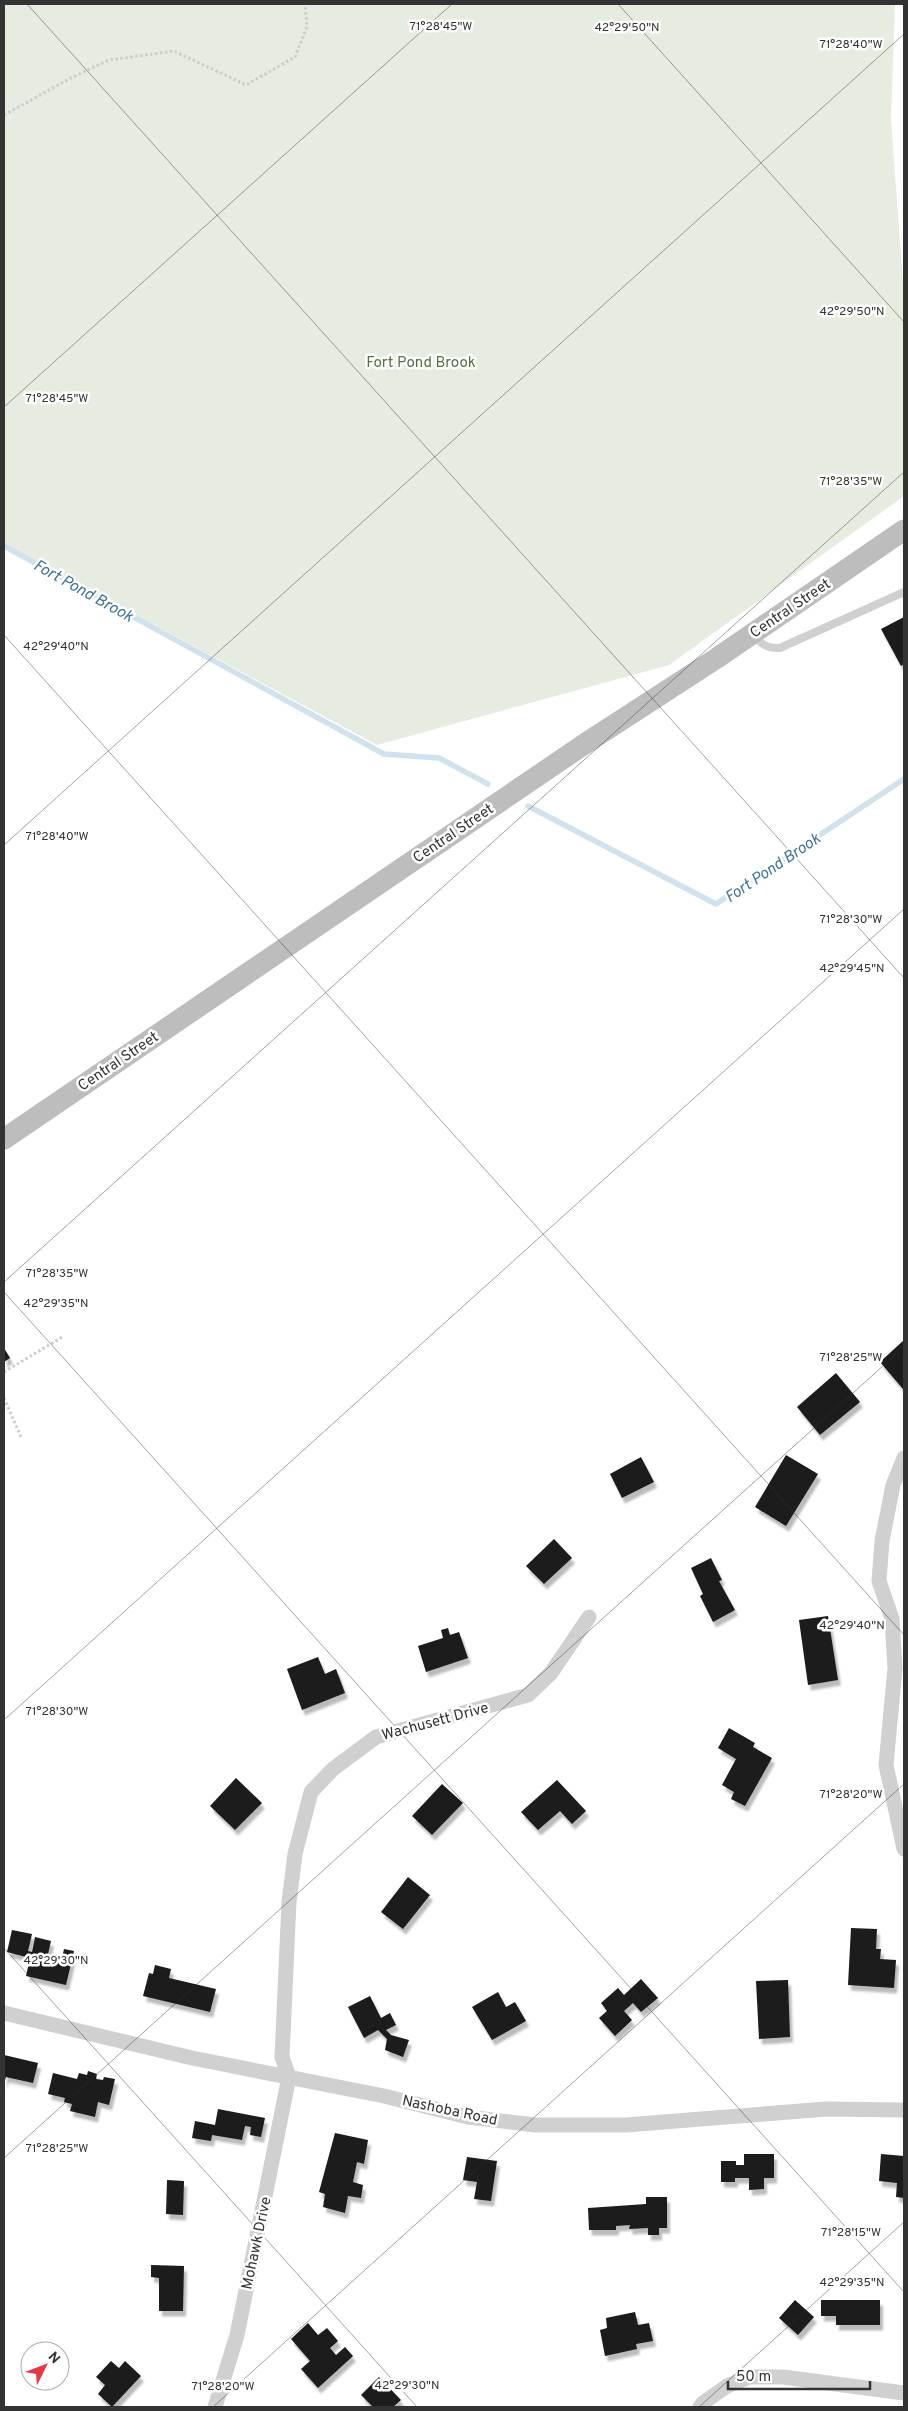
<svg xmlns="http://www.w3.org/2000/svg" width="908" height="2411" viewBox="0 0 908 2411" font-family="Overpass,sans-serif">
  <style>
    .green { fill: #e6ecdf }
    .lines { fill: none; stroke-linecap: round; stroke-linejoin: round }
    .stream { stroke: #cfe2ee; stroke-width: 5.5 }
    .building { fill: #1a1a1a; filter: url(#shadow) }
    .path { stroke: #cdcdcd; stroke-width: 3; stroke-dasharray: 2.5 2.5; stroke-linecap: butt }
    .lane { stroke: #d0d0d0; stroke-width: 8 }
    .street { stroke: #d0d0d0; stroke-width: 15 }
    .secondary { stroke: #bdbdbd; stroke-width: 21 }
    .ticks { fill: none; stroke: #333; stroke-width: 1; stroke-opacity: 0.45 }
    .labels { text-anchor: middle; stroke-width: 5; stroke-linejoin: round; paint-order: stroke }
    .park-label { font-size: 15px; fill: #56703f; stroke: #fff }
    .street-label { font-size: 15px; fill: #333; stroke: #fff }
    .water-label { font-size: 16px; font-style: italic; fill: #3f7597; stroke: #fff }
    .ticks-label { font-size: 12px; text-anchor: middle; fill: #333; stroke: #fff; stroke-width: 5; stroke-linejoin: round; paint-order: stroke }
  </style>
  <defs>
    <filter id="shadow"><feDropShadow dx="3" dy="5.5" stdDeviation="1" flood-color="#0004"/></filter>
  </defs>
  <rect width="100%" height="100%" fill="#fff"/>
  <!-- green -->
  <path class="green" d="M4,4h891l-4,116 13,177v199l-235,169 -292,80 -373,-201z"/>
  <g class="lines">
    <!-- stream -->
    <g class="stream">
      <path d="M4,546l380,208 55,4 49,26"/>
      <path d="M528,806l188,98 188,-125"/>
    </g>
  </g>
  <!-- building -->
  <g class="building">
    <path d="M904,617v47l-3,2 -20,-37z"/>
    <path d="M904,1340v47l-1,2 -23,-27z"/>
    <path d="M4,1348l6,10 -6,4z"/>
    <path d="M836,1373l24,29 -40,33 -23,-28z"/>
    <path d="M786,1455l32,19 -32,52 -31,-19z"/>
    <path d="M641,1457l13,25 -32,16 -12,-24z"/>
    <path d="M554,1539l18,19 -28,26 -18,-18z"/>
    <path d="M711,1558l11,22 -3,1 16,29 -22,12 -13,-26 3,-2 -12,-26z"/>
    <path d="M828,1616l10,64 -30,5 -9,-65z"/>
    <path d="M448,1628l2,7 9,-3 9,26 -42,14 -8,-26 25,-8 -2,-8z"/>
    <path d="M318,1657l7,17 11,-5 9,24 -43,17 -15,-41z"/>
    <path d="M729,1728l26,15 -2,4 19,11 -27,48 -14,-7 3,-7 -12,-7 14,-26 -18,-11z"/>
    <path d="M236,1778l26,25 -27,27 -25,-24z"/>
    <path d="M557,1780l29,31 -14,13 -12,-13 -22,19 -17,-18z"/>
    <path d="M442,1784l21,19 -31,32 -20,-19z"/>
    <path d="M408,1877l22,18 -27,34 -22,-17z"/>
    <path d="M851,1928l26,1 -1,20h5l-1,10 16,1 -2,28 -46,-3z"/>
    <path d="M12,1930l20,4 -4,17 4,1 3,-15 16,4 -3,13 14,4 2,-9 10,2 -8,34 -40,-9 4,-18 -23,-6z"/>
    <path d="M155,1965l16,4 -2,9 47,11 -6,23 -67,-16 6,-23 4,1z"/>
    <path d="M641,1979l17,19 -17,14 -8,-9 -9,8 8,9 -17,16 -16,-18 8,-7 -6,-8 17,-15 6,7z"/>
    <path d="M788,1980l2,57 -31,2 -3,-58z"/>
    <path d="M498,1992l8,15 9,-5 11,19 -34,19 -20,-33z"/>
    <path d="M370,1996l11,22 9,-5 6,12 -10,5 5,5 18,5 -6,17 -18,-7 2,-11 -9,-9 -14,8 -16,-31z"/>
    <path d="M4,2055l34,8 -5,20 -27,-6 -2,6z"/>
    <path d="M88,2071l9,3 -1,5 7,1 1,-3 11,2 -6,26 -11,-3 -3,15 -25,-6 2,-7 -8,-2 1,-4 -17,-4 5,-21 24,6 2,-6 8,2z"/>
    <path d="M218,2109l47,9 -4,19 -11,-2 1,-8 -6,-1 -3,14 -30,-5 -1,6 -19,-3 3,-17 20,4z"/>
    <path d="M335,2133l33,7 -4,24 -7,-2 -4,20 10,3 -2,13 -13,-2 -3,17 -22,-6 2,-13 -6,-2z"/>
    <path d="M744,2154h30v24h-10v11l-15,1v-12h-14v4h-14v-21h15v4h8z"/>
    <path d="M881,2154l23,2v42l-8,-1 1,-14 -18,-2z"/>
    <path d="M467,2157l30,4 -6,40 -17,-2 3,-17 -14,-2z"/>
    <path d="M167,2180l17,1 -1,34 -17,-1z"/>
    <path d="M646,2197h21v31h-8v7h-11v-7l-19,1 1,-4 -14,1v4h-27l-1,-22 58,-4z"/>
    <path d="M151,2265l33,1 -1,45h-24v-33l-8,-1z"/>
    <path d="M795,2300l19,17 -16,18 -19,-17z"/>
    <path d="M821,2300h59v25h-44v-9h-15z"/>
    <path d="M635,2312l3,13 11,-2 4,18 -17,3 1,5 -32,7 -5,-26 7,-2 -1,-10z"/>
    <path d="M308,2323l10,12 9,-7 11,13 -8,7 6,7 9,-8 8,9 -35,32 -17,-19 9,-8 -19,-22z"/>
    <path d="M111,2361l8,7 6,-7 16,15 -29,31 -14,-13 7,-9 -9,-8z"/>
    <path d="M379,2377l22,23 -8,7h-20l-12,-12z"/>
  </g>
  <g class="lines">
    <!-- path -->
    <g class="path">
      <path d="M4,115l65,-36 40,-19 65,-9 72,34 49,-28 12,-30 -2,-23"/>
      <path d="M4,1372l60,-36"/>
      <path d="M4,1398l17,39"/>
    </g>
    <!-- lane -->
    <path class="lane" d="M753,634c8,10 14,15 27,14l124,-56"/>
    <!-- street -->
    <g class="street">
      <path d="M904,1458l-11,27 -11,56 -3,40 13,38 3,49 -9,97 18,84"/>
      <path d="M4,2013l188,45 192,38 84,21 67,8h91l200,-16 78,1"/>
      <path d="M215,2407l22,-72 52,-258 -7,-20 7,-155 6,-48 16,-62 22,-23 43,-32 152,-42 23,-22 38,-56"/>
      <path d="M700,2407l3,-4 24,-17 22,-9h34l121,16"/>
    </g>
    <!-- secondary -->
    <path class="secondary" d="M4,1139l582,-396 131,-85 187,-128"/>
  </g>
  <!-- ticks -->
  <path class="ticks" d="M27,4l877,974M618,4l286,318M4,407l448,-403M4,635l900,1000M4,845l900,-811M4,1282l900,-810M4,1292l900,1000M4,1720l900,-811M4,1948l413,459M4,2158l900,-811M213,2407l691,-623M699,2407l205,-185"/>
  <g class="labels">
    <!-- park labels -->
    <g class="park-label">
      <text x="421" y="367">Fort Pond Brook</text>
    </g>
    <!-- street labels -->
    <g class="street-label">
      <text transform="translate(790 608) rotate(-34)" y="5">Central Street</text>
      <text transform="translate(453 833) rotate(-34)" y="5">Central Street</text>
      <text transform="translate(118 1061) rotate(-34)" y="5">Central Street</text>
      <text transform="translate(435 1721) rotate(-15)" y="5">Wachusett Drive</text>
      <text transform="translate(450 2110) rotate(12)" y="5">Nashoba Road</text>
      <text transform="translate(256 2243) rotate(-78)" y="5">Mohawk Drive</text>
    </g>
    <!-- water labels -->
    <g class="water-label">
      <text transform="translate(84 590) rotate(29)" y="6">Fort Pond Brook</text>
      <text transform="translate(772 867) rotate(-34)" y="6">Fort Pond Brook</text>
    </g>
  </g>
  <g class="ticks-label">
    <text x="441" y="30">71°28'45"W</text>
    <text x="627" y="31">42°29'50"N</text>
    <text x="851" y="48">71°28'40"W</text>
    <text x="852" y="315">42°29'50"N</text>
    <text x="57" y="402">71°28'45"W</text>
    <text x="851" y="485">71°28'35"W</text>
    <text x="56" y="650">42°29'40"N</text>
    <text x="57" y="840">71°28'40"W</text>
    <text x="851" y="923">71°28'30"W</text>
    <text x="852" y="972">42°29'45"N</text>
    <text x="57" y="1277">71°28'35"W</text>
    <text x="56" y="1307">42°29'35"N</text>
    <text x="851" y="1361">71°28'25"W</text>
    <text x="852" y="1629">42°29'40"N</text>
    <text x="57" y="1715">71°28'30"W</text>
    <text x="851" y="1798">71°28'20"W</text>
    <text x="56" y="1964">42°29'30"N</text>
    <text x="57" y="2152">71°28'25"W</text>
    <text x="851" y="2236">71°28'15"W</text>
    <text x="852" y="2286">42°29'35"N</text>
    <text x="407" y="2389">42°29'30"N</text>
    <text x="223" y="2390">71°28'20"W</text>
  </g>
  <!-- border -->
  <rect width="908" height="2411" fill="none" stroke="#333333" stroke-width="10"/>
  <!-- north arrow -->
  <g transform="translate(45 2366) rotate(48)"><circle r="24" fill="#ffffff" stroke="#adadad"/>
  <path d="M0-4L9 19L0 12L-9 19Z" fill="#e63946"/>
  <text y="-8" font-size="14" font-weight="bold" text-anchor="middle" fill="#333333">N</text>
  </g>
  <!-- scale -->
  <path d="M728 2381v8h142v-8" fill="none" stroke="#333333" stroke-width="2.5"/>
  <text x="736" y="2381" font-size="15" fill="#333333" stroke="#ffffff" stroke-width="4" paint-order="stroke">50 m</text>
</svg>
